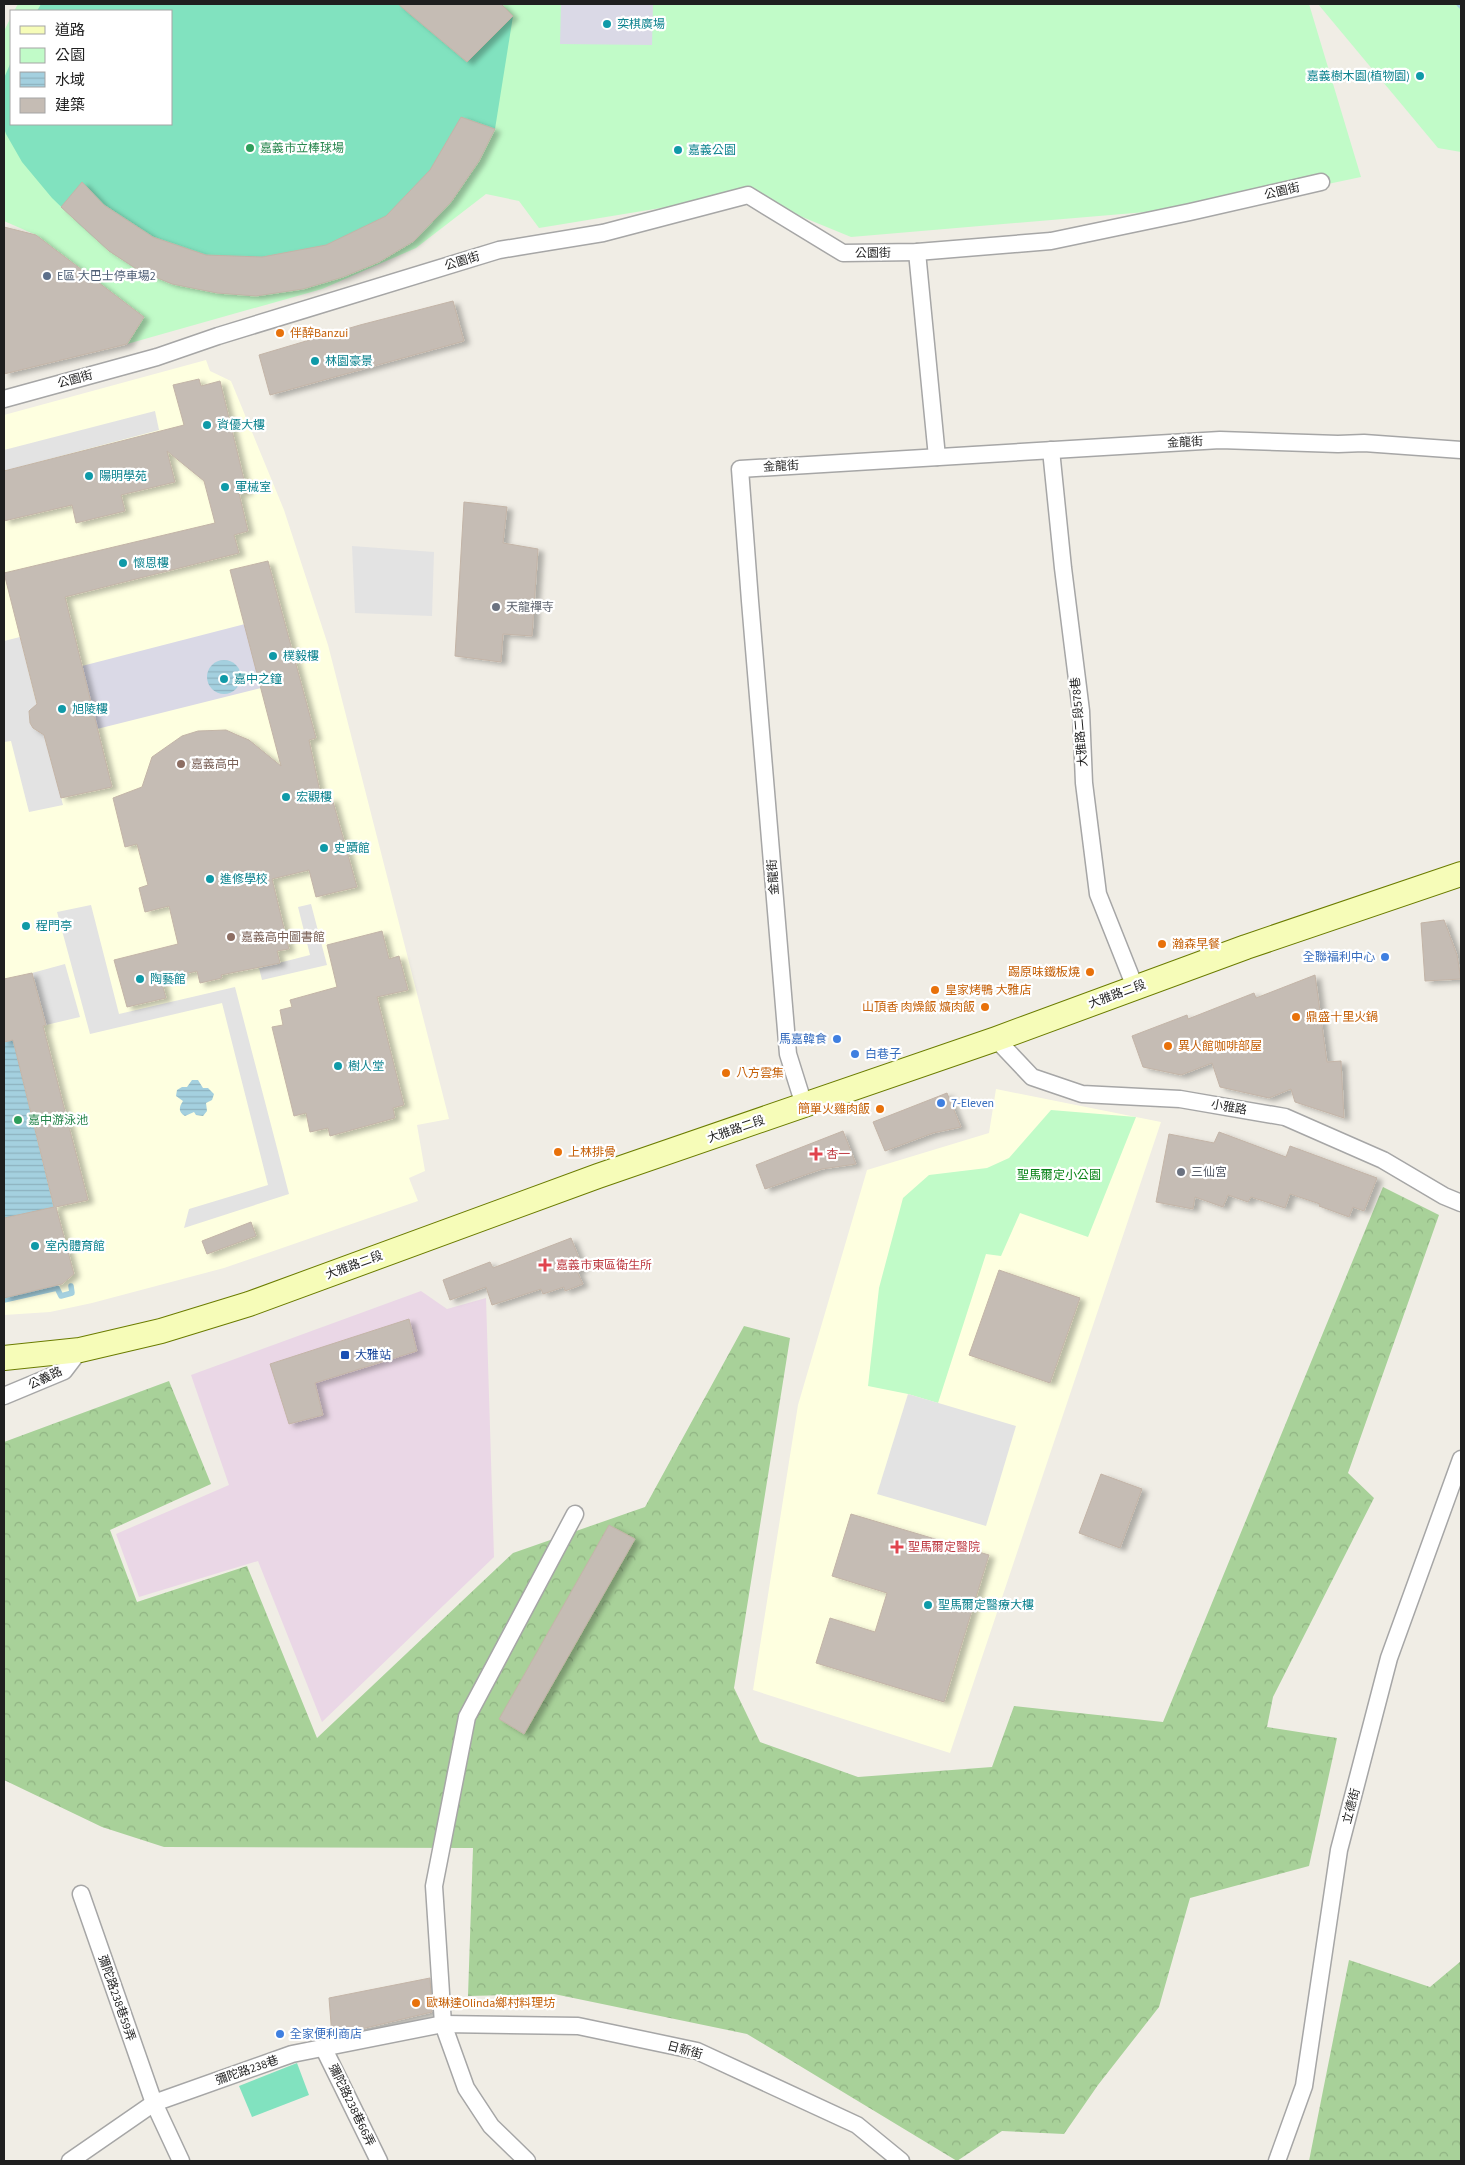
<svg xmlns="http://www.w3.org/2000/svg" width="1465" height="2165" viewBox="0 0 1465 2165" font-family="'Source Sans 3','Noto Sans TC',sans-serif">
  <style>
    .industrial { fill: #ead7e6 }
    .education { fill: #feffe0 }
    .forest { fill: url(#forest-crowns) }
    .park { fill: #c1fbc8 }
    .pitch { fill: #81e2bf }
    .parking { fill: #e3e3e3 }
    .plaza { fill: #dad9e6 }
    .water { fill: url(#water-rules) }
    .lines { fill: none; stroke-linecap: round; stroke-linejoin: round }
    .stream { stroke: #a4d0df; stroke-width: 5.5 }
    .building { fill: #c5bcb4; stroke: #c3b4a7; filter: url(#shadow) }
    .street-casing { stroke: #a6a6a6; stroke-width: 19 }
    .secondary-casing { stroke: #6b7c01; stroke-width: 26 }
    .street { stroke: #fff; stroke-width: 16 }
    .secondary { stroke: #f6fcb8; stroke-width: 24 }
    .culture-dot { fill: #0f9aa8; stroke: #fff; stroke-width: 2 }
    .leisure-dot { fill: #2e9e5b; stroke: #fff; stroke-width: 2 }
    .service-dot { fill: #5c6f8a; stroke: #fff; stroke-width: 2 }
    .food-dot { fill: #e8710a; stroke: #fff; stroke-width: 2 }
    .worship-dot { fill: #6b7280; stroke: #fff; stroke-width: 2 }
    .education-dot { fill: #8d6e63; stroke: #fff; stroke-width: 2 }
    .shop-dot { fill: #3f7fe0; stroke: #fff; stroke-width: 2 }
    .health-dot { fill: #e0444e; stroke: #fff; stroke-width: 2 }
    .transit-dot { fill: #1a4fb4; stroke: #fff; stroke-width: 2 }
    .labels { text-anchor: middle; stroke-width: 4.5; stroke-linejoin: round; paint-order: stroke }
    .culture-label { font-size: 12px; fill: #0d838f; stroke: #fff; text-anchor: start }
    .leisure-label { font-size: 12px; fill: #27864d; stroke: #fff; text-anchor: start }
    .street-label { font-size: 12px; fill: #1f1f1f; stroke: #fff }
    .service-label { font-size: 12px; fill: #4e5e75; stroke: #fff; text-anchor: start }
    .food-label { font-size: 12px; fill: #c56008; stroke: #fff; text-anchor: start }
    .worship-label { font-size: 12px; fill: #5b616d; stroke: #fff; text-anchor: start }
    .education-label { font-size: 12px; fill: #785e54; stroke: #fff; text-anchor: start }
    .shop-label { font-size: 12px; fill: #366cbe; stroke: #fff; text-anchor: start }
    .health-label { font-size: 12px; fill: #be3a42; stroke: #fff; text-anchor: start }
    .park-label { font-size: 12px; fill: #088316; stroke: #fff }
    .transit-label { font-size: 12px; fill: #164399; stroke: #fff; text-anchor: start }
  </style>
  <defs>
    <pattern id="forest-crowns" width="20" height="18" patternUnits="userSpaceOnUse" patternTransform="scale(1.25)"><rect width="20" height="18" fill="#a8d199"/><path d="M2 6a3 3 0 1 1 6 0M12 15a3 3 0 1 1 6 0" fill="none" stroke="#90b383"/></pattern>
    <pattern id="water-rules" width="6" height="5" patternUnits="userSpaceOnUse" patternTransform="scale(1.25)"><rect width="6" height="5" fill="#a4d0df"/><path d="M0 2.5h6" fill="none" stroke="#8db2bf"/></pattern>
    <filter id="shadow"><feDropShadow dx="5.5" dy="3" stdDeviation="2.5" flood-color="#0004"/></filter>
  </defs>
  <rect width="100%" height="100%" fill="#f0ede5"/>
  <!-- industrial -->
  <path class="industrial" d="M421,1291l26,18 39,-11 8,259 -172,165 -64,-161 -119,36 -23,-63 113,-49 -38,-110z"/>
  <!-- education -->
  <g class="education">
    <path d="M206,360l4,11 21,10 53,129 44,135 121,474 -32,6 8,46 -16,7 9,23 -194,67 -132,35 -42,9 -46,3v-900z"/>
    <path d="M996,1089l165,33 -211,631 -197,-63 45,-285 69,-235 122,-37z"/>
  </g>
  <!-- forest -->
  <g class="forest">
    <path d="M1383,1187l56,28 -91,258 26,25 -101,199 -6,30 70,11 -28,128 -119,32 -31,109 -61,78 -34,49 -62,-3 -45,30 -210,-127 -193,-40 -86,2 5,-148 -309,-1 -62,-20 -98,-47v-338l165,-61 42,103 -101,46 27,72 110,-36 70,172 196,-185 132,-46 99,-181 46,12 -56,350 26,54 98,35 134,-10 22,-61 149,16z"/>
    <path d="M1349,1960l81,27 31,-26v200h-152z"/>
  </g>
  <!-- park -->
  <g class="park">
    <path d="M18,4h1291l52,173 -132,28 -378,32 -105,-43 -207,34 -20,-27 -33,-7 -70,54 -94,41 -195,55 17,-27 -108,-82 -32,-14v-190l7,-14v107h160v-113h-157z"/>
    <path d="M1318,4h143v148l-23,-4z"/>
    <path d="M1051,1110l85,7 -48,120 -68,-24 -19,43 -15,-2 -48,149 -30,-9 -40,-8 11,-98 24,-90 26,-23 58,-7 22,-10z"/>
  </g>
  <!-- pitch -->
  <g class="pitch">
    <path d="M41,4h460l12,12 -18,113 -16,32 -28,41 -37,39 -35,21 -36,15 -40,12 -47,7 -39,-3 -45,-9 -34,-14 -29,-19 -28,-25 -29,-28 -30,-36 -16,-28 -2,-6v-50l7,-16v62h160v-113h-134z"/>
    <path d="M297,2063l12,32 -57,22 -13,-31z"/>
  </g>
  <!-- parking -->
  <g class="parking">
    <path d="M155,411l4,19 -155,41v-21z"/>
    <path d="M352,546l82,6 -2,64 -77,-3z"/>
    <path d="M20,637l17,69 -8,5 1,12 6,7 7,2 20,73 -34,7 -18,-71 -7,1v-101z"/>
    <path d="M311,904l16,61 -65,15 -3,-12 51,-13 -12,-48z"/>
    <path d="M91,905l28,109 116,-27 54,207 -105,34 5,-19 79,-24 -46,-182 -132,31 -33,-122z"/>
    <path d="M65,964l15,53 -34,8 -14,-52z"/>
    <path d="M908,1394l108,32 -30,100 -109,-32z"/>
  </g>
  <!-- plaza -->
  <g class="plaza">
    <path d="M561,4h92l-1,41 -92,-1z"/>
    <path d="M245,624l16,64 -164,41 -15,-63z"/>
  </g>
  <!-- water -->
  <g class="water">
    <circle cx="224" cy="677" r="17"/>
    <path d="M13,1040l41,168 -50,10v-176z"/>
    <path d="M192,1080h6l5,8h5l6,6 -2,6 -6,3 1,8 -4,5 -7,-1 -2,-3 -9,4c-7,-4 -6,-9 -2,-15l-7,-5 1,-6 5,-3h5z"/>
  </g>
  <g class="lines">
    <!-- stream -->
    <g class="stream">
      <path d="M1459,4l2,2"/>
      <path d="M4,1300l53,-12 4,8 11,-3 -1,-7"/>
    </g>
  </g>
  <!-- building -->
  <g class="building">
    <path d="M398,4h103l12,12 -46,46z"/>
    <path d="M461,117l34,12 -16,32 -28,41 -37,39 -35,21 -36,15 -40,12 -47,7 -39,-3 -45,-9 -34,-14 -29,-19 -48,-44 21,-25 22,23 49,32 53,18 56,2 64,-12 60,-29 44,-46z"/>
    <path d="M4,227l32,8 108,82 -17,27 -123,30z"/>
    <path d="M453,301l11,40 -194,54 -11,-40 101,-30z"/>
    <path d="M199,379l2,7 19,-5 27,111 -8,1 9,38 -14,4 5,18 -174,44 47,190 -51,11 -17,-63 -11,-7 -3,-5 -1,-12 8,-7 -33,-131 211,-50 -11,-42 -37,-30 8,31 -54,13 4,16 -49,12 -4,-18 -68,16v-50l180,-46 -11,-40z"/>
    <path d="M464,502l43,5 -4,36 35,6 -6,87 -29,-2 -2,28 -46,-6z"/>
    <path d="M268,561l48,177 -7,2 13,61 10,-3 25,89 -41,10 -7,-27 -37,9 17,70 -12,2 3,12 -59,12 1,3 -22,5 -3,-12 -36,9 5,18 -39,9 -13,-47 64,-16 -9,-38 -24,6 -6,-24 9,-3 -11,-41 -12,3 -12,-49 29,-11 10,-30 30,-21 16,-5 28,-1 11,5 12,5 32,26 -51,-196z"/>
    <path d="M1444,920l13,35 4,24 -36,2 -4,-58z"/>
    <path d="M382,931l7,28 10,-3 9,34 -31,7 27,108 -11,3 2,10 -65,18 -2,-8 -18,4 -4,-19 -12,3 -22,-89 11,-2 -3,-15 12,-3 -2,-7 47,-13 -10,-42z"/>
    <path d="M32,973l14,52 -3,1 45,174 -32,7 18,67 -12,10 -58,14v-80l50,-11 -41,-167 -9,2v-63z"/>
    <path d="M1315,975l12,87 14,-1 3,57 -49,-16 -4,-13 -22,9 -49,-11 -8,-24 -31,12 -38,-8 -11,-31 55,-21 1,4 66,-26 2,5z"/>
    <path d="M947,1093l14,34 -28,6 -48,18 -12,-29z"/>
    <path d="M843,1131l13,33 -34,5 -57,20 -9,-24z"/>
    <path d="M1219,1132l67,25 4,-11 87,32 -13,33 -11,-4 -4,10 -30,-11 1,-2 -30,-10 -5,14 -34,-11 -3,5 -20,-7 -5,12 -28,-10 -2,12 -37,-7 13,-68 45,9z"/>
    <path d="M251,1222l5,14 -49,18 -5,-13z"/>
    <path d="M571,1238l12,30 -6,3 6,13 -18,7 -1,-4 -21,7 -2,-5 -49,16 -6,-18 -36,13 -7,-20 47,-18 3,6z"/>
    <path d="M999,1270l81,28 -30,85 -81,-28z"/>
    <path d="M409,1319l8,32 -102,32 8,32 -34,9 -19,-60z"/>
    <path d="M1101,1474l41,15 -22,59 -41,-15z"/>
    <path d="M851,1514l138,41 -45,147 -128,-39 14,-45 45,14 12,-39 -55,-17z"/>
    <path d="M609,1525l26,14 -111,195 -25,-15z"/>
    <path d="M430,1978l2,34 -100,24 -3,-38z"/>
  </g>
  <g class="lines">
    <!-- street casing -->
    <g class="street-casing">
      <g id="street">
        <path d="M917,252l20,205"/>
        <path d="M4,399l153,-42 61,-21 281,-86 104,-17 145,-38 95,58 74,-1 134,-11 139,-29 131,-30"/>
        <path d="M1051,450l12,118 18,143 3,72 14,111 37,93"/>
        <path d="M996,1039l36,38 50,17 98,5 105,18 98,43 61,36 17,7"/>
        <path d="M804,1105l-16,-51 -38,-453 -10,-132 480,-29 118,4 26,-1 97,7"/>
        <path d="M4,1396l60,-25 16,-21"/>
        <path d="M81,1894l73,209 27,58"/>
        <path d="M324,2049l55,112"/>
        <path d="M70,2161l84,-58 138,-49 151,-30 135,2 119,25 160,74 44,36"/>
        <path d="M527,2161l-36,-35 -25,-38 -23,-64 -9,-138 33,-169 108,-203"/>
        <path d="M1277,2161l27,-75 35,-236 50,-192 72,-199"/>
      </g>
    </g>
    <!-- secondary casing -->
    <g class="secondary-casing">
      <path id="secondary" d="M4,1358l76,-8 81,-19 88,-27 349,-128 398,-137 250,-92 215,-73"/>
    </g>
    <!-- street -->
    <use href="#street" class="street"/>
    <!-- secondary -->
    <use href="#secondary" class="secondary"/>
  </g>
  <!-- markers -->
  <g class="culture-dot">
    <circle cx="607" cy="24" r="5"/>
    <circle cx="1420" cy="76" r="5"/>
    <circle cx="678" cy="150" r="5"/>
    <circle cx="315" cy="361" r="5"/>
    <circle cx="207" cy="425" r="5"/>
    <circle cx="89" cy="476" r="5"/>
    <circle cx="225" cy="487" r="5"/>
    <circle cx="123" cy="563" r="5"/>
    <circle cx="273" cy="656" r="5"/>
    <circle cx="224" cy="679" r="5"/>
    <circle cx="62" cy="709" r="5"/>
    <circle cx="286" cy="797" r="5"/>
    <circle cx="324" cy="848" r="5"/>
    <circle cx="210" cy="879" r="5"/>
    <circle cx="26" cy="926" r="5"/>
    <circle cx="140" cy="979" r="5"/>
    <circle cx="338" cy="1066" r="5"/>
    <circle cx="35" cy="1246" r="5"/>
    <circle cx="928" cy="1605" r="5"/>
  </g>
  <g class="leisure-dot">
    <circle cx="250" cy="148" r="5"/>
    <circle cx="18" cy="1120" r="5"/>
  </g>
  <circle class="service-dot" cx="47" cy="276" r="5"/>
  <g class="food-dot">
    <circle cx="280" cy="333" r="5"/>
    <circle cx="1162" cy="944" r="5"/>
    <circle cx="1090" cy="972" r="5"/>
    <circle cx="935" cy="990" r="5"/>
    <circle cx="985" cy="1007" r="5"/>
    <circle cx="1296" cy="1017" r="5"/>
    <circle cx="1168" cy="1046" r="5"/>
    <circle cx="726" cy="1073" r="5"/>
    <circle cx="880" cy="1109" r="5"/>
    <circle cx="558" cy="1152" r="5"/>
    <circle cx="416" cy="2003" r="5"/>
  </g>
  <g class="worship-dot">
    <circle cx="496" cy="607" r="5"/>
    <circle cx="1181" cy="1172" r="5"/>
  </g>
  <g class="education-dot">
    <circle cx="181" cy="764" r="5"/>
    <circle cx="231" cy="937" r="5"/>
  </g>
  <g class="shop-dot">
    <circle cx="1385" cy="957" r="5"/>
    <circle cx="837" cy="1039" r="5"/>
    <circle cx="855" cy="1054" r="5"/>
    <circle cx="941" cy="1103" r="5"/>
    <circle cx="280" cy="2034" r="5"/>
  </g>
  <g class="health-dot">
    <path d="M813.5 1146.5h5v5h5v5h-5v5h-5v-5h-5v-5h5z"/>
    <path d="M542.5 1257.5h5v5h5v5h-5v5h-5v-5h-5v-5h5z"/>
    <path d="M894.5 1539.5h5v5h5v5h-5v5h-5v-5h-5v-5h5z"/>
  </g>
  <rect class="transit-dot" x="340" y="1350" width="10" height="10" rx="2.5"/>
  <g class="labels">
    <!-- culture labels -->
    <g class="culture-label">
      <text x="617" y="28">奕棋廣場</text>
      <text x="1410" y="80" text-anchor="end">嘉義樹木園(植物園)</text>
      <text x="688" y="154">嘉義公園</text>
      <text x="325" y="365">林園豪景</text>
      <text x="217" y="429">資優大樓</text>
      <text x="99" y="480">陽明學苑</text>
      <text x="235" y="491">軍械室</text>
      <text x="133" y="567">懷恩樓</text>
      <text x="283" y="660">樸毅樓</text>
      <text x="234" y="683">嘉中之鐘</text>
      <text x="72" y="713">旭陵樓</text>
      <text x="296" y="801">宏觀樓</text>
      <text x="334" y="852">史蹟館</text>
      <text x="220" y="883">進修學校</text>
      <text x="36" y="930">程門亭</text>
      <text x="150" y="983">陶藝館</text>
      <text x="348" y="1070">樹人堂</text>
      <text x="45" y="1250">室內體育館</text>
      <text x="938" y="1609">聖馬爾定醫療大樓</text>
    </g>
    <!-- leisure labels -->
    <g class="leisure-label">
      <text x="260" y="152">嘉義市立棒球場</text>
      <text x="28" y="1124">嘉中游泳池</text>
    </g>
    <!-- street labels -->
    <g class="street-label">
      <text transform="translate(1282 191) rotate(-13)" y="4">公園街</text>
      <text transform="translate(873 253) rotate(-1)" y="4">公園街</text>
      <text transform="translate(462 261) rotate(-17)" y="4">公園街</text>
      <text transform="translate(75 379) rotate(-15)" y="4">公園街</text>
      <text transform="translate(1185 442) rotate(-3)" y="4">金龍街</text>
      <text transform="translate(781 466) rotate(-3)" y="4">金龍街</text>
      <text transform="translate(1079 722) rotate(-95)" y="4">大雅路二段578巷</text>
      <text transform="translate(773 877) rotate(-94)" y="4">金龍街</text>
      <text transform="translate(1117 994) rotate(-20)" y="4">大雅路二段</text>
      <text transform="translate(1229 1107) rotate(10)" y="4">小雅路</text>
      <text transform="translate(736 1129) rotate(-19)" y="4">大雅路二段</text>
      <text transform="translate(354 1265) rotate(-20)" y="4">大雅路二段</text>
      <text transform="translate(45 1378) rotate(-25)" y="4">公義路</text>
      <text transform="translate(1351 1806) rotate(-75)" y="4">立德街</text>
      <text transform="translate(117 1998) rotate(71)" y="4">彌陀路238巷59弄</text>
      <text transform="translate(685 2050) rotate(15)" y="4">日新街</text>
      <text transform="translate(247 2070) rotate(-19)" y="4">彌陀路238巷</text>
      <text transform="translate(352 2105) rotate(64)" y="4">彌陀路238巷66弄</text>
    </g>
    <!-- service labels -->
    <g class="service-label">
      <text x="57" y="280">E區 大巴士停車場2</text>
    </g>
    <!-- food labels -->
    <g class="food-label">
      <text x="290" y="337">伴醉Banzui</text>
      <text x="1172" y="948">瀚森早餐</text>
      <text x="1080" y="976" text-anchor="end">踢原味鐵板燒</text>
      <text x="945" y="994">皇家烤鴨 大雅店</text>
      <text x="975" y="1011" text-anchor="end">山頂香 肉燥飯 爌肉飯</text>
      <text x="1306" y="1021">鼎盛十里火鍋</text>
      <text x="1178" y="1050">異人館咖啡部屋</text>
      <text x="736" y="1077">八方雲集</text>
      <text x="870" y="1113" text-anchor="end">簡單火雞肉飯</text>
      <text x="568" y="1156">上林排骨</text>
      <text x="426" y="2007">歐琳達Olinda鄉村料理坊</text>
    </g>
    <!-- worship labels -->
    <g class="worship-label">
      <text x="506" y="611">天龍禪寺</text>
      <text x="1191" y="1176">三仙宮</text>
    </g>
    <!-- education labels -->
    <g class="education-label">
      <text x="191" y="768">嘉義高中</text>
      <text x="241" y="941">嘉義高中圖書館</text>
    </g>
    <!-- shop labels -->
    <g class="shop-label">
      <text x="1375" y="961" text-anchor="end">全聯福利中心</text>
      <text x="827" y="1043" text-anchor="end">馬嘉韓食</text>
      <text x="865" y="1058">白巷子</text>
      <text x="951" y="1107">7-Eleven</text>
      <text x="290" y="2038">全家便利商店</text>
    </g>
    <!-- health labels -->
    <g class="health-label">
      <text x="826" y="1158">杏一</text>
      <text x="556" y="1269">嘉義市東區衛生所</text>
      <text x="908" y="1551">聖馬爾定醫院</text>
    </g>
    <!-- park labels -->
    <g class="park-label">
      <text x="1059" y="1179">聖馬爾定小公園</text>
    </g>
    <!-- transit labels -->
    <g class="transit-label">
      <text x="355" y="1359">大雅站</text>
    </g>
  </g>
  <!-- border -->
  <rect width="1465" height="2165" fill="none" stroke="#1f1f1f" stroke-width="10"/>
  <!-- legend -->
  <rect x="10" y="10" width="162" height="115" fill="#ffffff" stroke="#a5a5a5"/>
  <rect x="20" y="26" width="25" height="8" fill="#f6fcb8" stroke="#a5a5a5"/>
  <text x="55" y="35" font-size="15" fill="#1f1f1f">道路</text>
  <rect x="20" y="48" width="25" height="15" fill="#c1fbc8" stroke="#a5a5a5"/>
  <text x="55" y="60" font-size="15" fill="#1f1f1f">公園</text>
  <rect x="20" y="72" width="25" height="15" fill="url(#water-rules)" stroke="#a5a5a5"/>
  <text x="55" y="85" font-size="15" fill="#1f1f1f">水域</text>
  <rect x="20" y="98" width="25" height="15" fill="#c5bcb4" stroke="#a5a5a5"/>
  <text x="55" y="110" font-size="15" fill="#1f1f1f">建築</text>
</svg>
